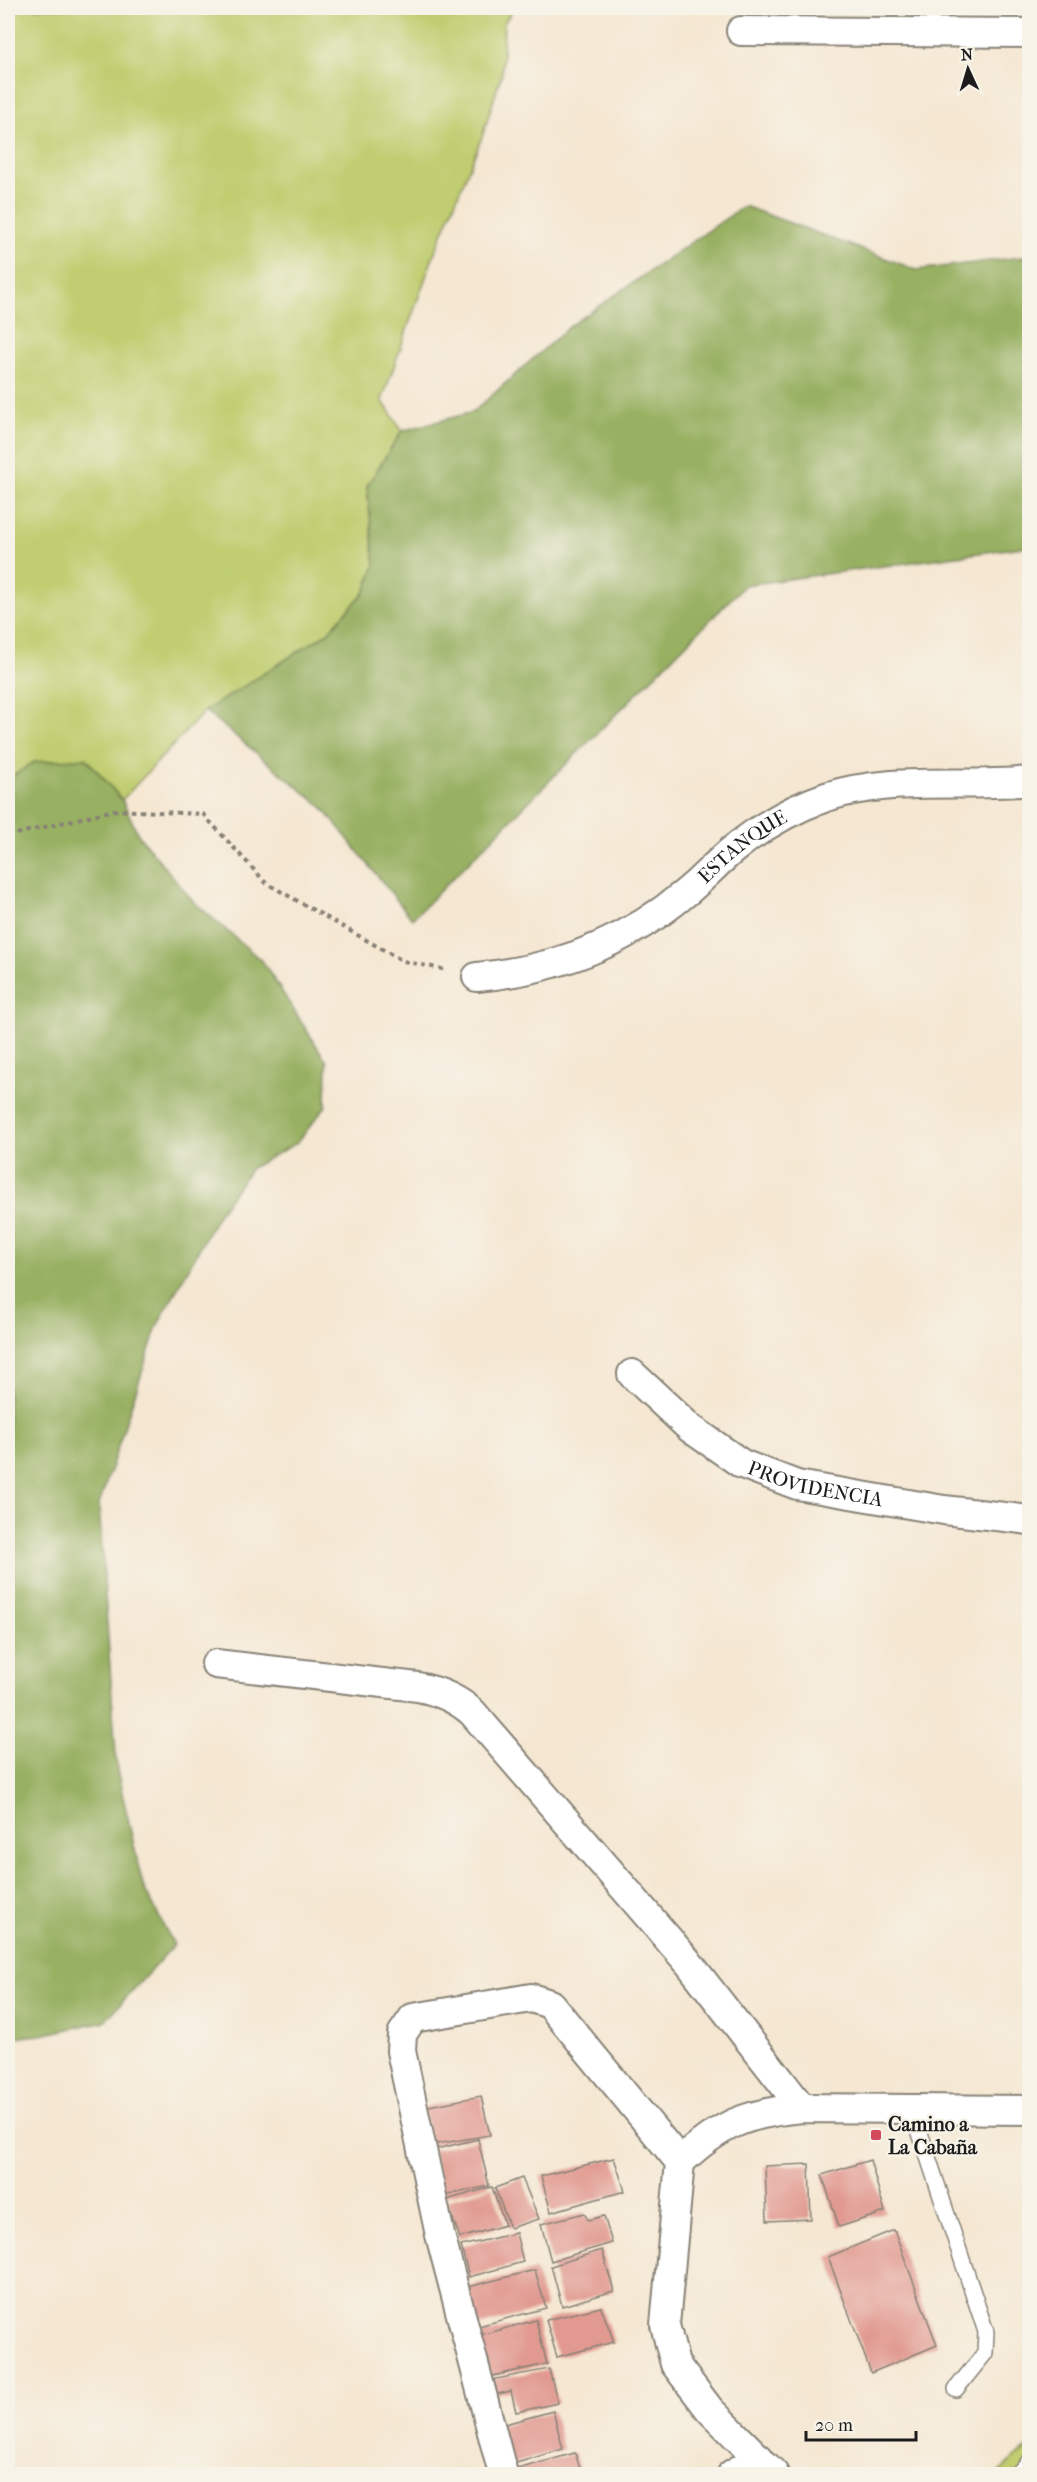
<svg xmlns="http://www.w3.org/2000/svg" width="1037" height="2482" viewBox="0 0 1037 2482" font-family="'IM FELL French Canon',serif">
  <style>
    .green { fill: #c0cd6f; stroke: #6e7446; stroke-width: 1.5 }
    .forest { fill: #98b062; stroke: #5a663f; stroke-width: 1.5 }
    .building { fill: #e19990 }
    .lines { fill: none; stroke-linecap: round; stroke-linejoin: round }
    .service-casing { stroke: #888277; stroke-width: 18 }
    .minor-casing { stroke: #888277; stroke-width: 32 }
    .path { stroke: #888277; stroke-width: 4; stroke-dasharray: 4.5 4.5; stroke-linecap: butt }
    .service { stroke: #fff; stroke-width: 15 }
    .minor { stroke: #fff; stroke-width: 28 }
    .poi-dot { fill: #d1495b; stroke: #f7f3e8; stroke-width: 2 }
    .labels { text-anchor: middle; stroke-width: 4.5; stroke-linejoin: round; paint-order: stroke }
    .street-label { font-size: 20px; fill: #1c1c1c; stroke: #f7f3e8 }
    .poi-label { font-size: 20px; font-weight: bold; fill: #1c1c1c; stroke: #f7f3e8; text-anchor: start }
  </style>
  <rect width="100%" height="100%" fill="#f7f3e8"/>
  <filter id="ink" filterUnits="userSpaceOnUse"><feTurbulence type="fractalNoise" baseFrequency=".0167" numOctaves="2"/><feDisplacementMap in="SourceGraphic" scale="12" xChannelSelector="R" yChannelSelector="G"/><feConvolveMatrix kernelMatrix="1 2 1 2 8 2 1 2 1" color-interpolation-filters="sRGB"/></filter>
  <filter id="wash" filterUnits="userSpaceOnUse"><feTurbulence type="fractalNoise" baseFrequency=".008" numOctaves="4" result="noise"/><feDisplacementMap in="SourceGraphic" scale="24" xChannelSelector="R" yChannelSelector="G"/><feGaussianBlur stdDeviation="1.35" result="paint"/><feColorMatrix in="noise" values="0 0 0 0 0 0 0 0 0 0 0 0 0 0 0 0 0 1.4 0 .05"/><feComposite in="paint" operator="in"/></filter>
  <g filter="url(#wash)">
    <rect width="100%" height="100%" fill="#f5e7d2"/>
    <!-- green -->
    <g class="green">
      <path d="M8,8h506l-10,15 -2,50 -20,64 -48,117 -52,146 20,31 -35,55 8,80 -10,26 -39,42 -121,77 -83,89 -36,-42 -78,21z"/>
      <path d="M1029,2446v28h-32z"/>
    </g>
    <!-- forest -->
    <g class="forest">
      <path d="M744,206l173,64 112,-14v290l-284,39 -333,334 -90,-112 -117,-96 121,-77 39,-42 10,-26 -8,-80 35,-55 71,-19 97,-86z"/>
      <path d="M86,758l36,42 17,36 54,65 70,61 64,100 -1,44 -29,37 -46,25 -32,45 -62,113 -58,179 18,265 26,116 31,59 -69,76 -64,14 -33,3v-1259l26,-17z"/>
    </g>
    <g id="blocks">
      <!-- building -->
      <g class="building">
        <path d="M481,2096l9,39 -59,10 -8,-38z"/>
        <path d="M478,2139l11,47 -46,10 -11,-46z"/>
        <path d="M614,2158l11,33 -74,21 -10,-36z"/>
        <path d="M870,2160l15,52 -46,15 -17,-52z"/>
        <path d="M809,2164l2,55 -44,2 -2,-55z"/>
        <path d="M522,2178l17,41 -29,9 -15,-40z"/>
        <path d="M492,2187l13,38 -45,13 -14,-38z"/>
        <path d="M584,2213l4,7 16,-4 8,27 -61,18 -10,-37z"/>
        <path d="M894,2230l43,115 -66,28 -43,-116z"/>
        <path d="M516,2233l7,29 -54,15 -8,-31z"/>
        <path d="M602,2250l12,41 -52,15 -11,-40z"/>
        <path d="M535,2270l11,38 -71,19 -11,-39z"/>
        <path d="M601,2307l13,35 -57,15 -11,-37z"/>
        <path d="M536,2320l11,44 -59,13 -11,-41z"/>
        <path d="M549,2369l9,34 -42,9 -5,-21 -17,4 -3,-15z"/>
        <path d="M553,2411l10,38 -50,15 -19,-37z"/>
        <path d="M575,2453l7,21h-66l-2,-4z"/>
      </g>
    </g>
  </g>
  <g filter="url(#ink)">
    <use href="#blocks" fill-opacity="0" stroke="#888277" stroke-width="1.5"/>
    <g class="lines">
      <!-- service casing -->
      <g class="service-casing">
        <g id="service">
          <path d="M912,2109l74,223 -1,21 -29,36"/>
          <path d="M1017,2474l13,-13"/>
        </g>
      </g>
      <!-- minor casing -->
      <g class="minor-casing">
        <g id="minor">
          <path d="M741,31l289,2"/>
          <path id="s1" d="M477,977c77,-7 147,-33 207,-83 18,-14 33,-32 51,-46 26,-21 59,-40 91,-51 64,-21 137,-9 204,-16"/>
          <path id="s2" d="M632,1374l58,54 52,36 55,21 147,25 86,10"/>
          <path d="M216,1664l202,23c21,4 38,11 54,25l216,250 114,146"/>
          <path d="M680,2162c40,-38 67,-49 122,-54l228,2"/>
          <path d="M503,2474l-63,-239 -39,-184 1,-17 11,-16 118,-20 19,6 130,158 -15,163 10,39 35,46 64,64"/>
          <path d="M732,2474l27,-16"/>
        </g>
      </g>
      <!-- path -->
      <path class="path" d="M8,836l106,-26 89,4 63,69 137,78 44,9"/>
      <!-- service -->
      <use href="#service" class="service"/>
      <!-- minor -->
      <use href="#minor" class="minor"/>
    </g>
  </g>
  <!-- markers -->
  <rect class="poi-dot" x="870" y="2129" width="12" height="12" rx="3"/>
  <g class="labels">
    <!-- street labels -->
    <g class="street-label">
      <text dy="7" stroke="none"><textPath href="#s1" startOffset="302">ESTANQUE</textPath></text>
      <text dy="7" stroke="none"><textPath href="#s2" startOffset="219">PROVIDENCIA</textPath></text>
    </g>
    <!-- poi labels -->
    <g class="poi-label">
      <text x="888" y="2131">Camino a<tspan x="888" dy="23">La Cabaña</tspan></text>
    </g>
  </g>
  <!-- margin -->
  <rect width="1037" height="2482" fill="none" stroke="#f7f3e8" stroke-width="30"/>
  <!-- north arrow -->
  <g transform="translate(968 69) rotate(356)" stroke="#f7f3e8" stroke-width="4.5" paint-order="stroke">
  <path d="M0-4.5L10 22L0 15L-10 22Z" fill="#1c1c1c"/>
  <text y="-9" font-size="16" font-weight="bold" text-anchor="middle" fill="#1c1c1c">N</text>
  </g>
  <!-- scale -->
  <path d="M806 2431v9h110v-9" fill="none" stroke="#1c1c1c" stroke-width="3"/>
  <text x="815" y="2431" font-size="18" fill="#1c1c1c" stroke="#f7f3e8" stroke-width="4.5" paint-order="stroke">20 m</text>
</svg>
